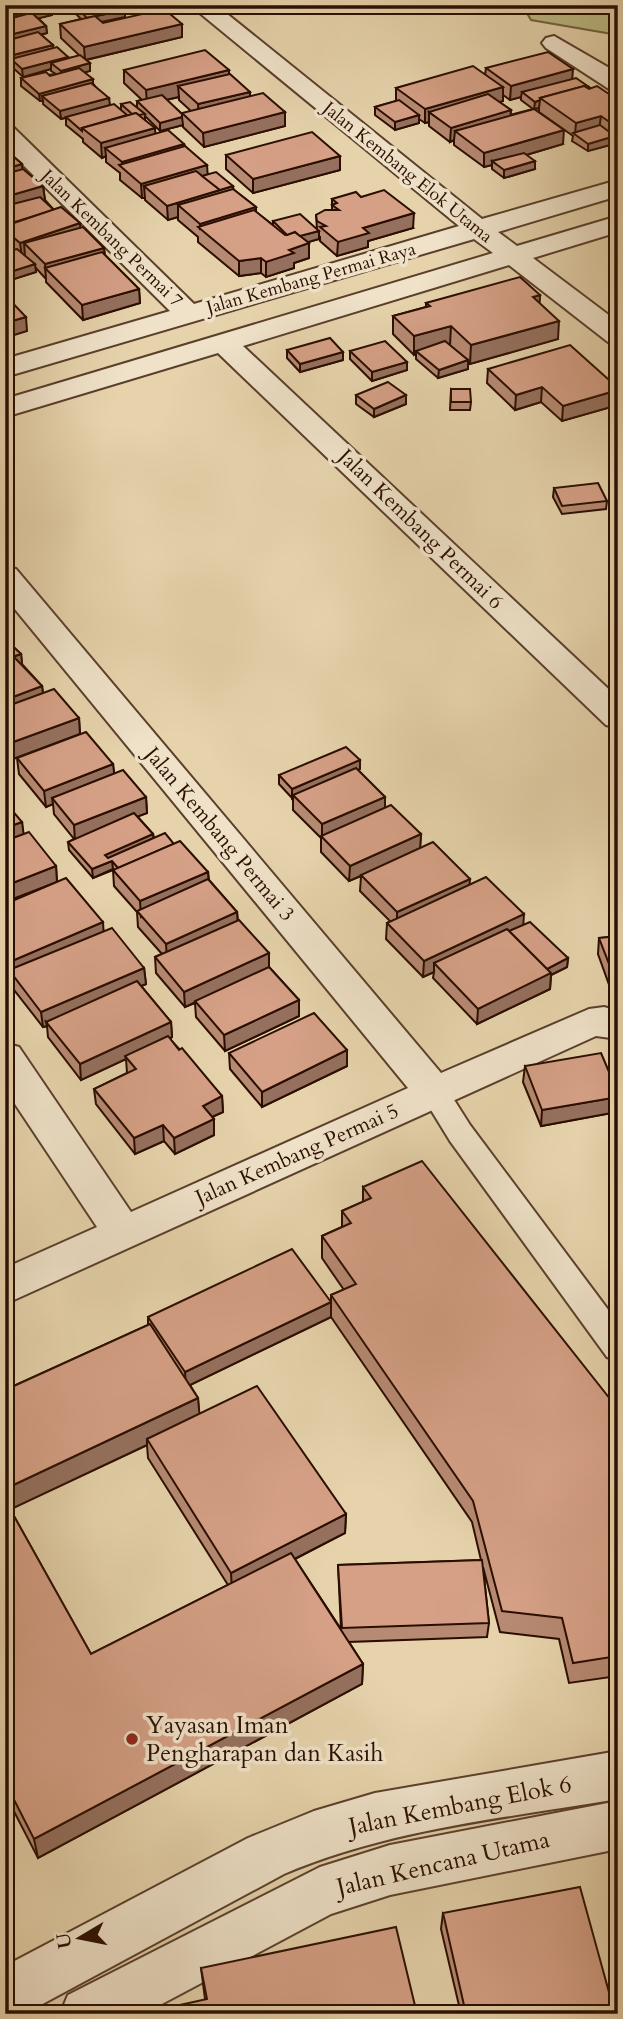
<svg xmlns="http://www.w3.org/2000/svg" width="623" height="2019" viewBox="0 0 623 2019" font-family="Cardo,serif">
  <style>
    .green { fill: #bcba84; stroke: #746442; stroke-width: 2 }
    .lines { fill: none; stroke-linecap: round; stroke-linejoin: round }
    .service-casing { stroke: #5a3f2b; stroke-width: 4 }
    .minor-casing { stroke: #5a3f2b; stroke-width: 4 }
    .service { fill: #efe2c9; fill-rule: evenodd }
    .minor { fill: #efe2c9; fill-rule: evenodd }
    .wall { fill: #b78a73; stroke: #2b0e00; stroke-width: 2; fill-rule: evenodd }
    .shaded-wall { fill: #95705e; stroke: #2b0e00; stroke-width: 2 }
    .building { fill: #d5a086; stroke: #2b0e00; stroke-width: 2 }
    .poi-dot { fill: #8f2418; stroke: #efe2c9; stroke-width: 2.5 }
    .labels { text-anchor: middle; stroke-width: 7; stroke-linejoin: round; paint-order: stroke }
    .far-street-label { font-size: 18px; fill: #2b0e00; stroke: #efe2c9 }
    .street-label { font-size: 21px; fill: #2b0e00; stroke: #efe2c9 }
    .near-poi-label { font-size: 24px; fill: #2b0e00; stroke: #efe2c9; text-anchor: start }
    .near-street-label { font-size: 24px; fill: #2b0e00; stroke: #efe2c9 }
  </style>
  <rect width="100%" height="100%" fill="#e6d3ac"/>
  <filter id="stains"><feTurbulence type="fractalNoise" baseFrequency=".00286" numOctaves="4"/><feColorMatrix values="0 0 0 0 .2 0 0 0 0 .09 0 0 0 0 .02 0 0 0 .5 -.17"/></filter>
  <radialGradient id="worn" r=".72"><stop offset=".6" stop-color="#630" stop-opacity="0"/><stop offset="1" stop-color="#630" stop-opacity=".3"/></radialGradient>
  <!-- green -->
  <path class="green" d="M522,5h96v30l-87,-15z"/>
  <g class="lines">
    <!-- service casing -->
    <g class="service-casing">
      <path id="service" d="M434,1081l10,3 26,41 148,198v38l-11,-4 -157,-216 -30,-49 4,-8z"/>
    </g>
    <!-- minor casing -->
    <g class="minor-casing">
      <g id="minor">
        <path d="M190,5h26l266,214 136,-39v16l-120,36 19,14 101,-30v16l-85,26 85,64v22l-10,-2 -99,-77 -266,81 375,352v30l-12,-3 -388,-372 -213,64v-18l488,-146 -19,-14 -469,138v-18l165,-48 -165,-164v-21l9,2 180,176 265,-78z"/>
        <path d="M554,36l64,37v18l-9,-2 -63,-41 -4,-5 4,-5z"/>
        <path d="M5,567l11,2 425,504 148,-64 15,-2 14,4v28l-22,-3 -591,268v-36l92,-41 -92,-138v-46l14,4 112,165 277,-124 -403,-491z"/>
        <path d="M618,1751v48c-112,19 -229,30 -334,75l-260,140h-19v-48l243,-128 66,-27 61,-18z"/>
        <path d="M618,1801v48l-228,46 -59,19 -188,100h-83l8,-19 252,-128 70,-22z"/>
      </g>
    </g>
    <!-- service -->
    <use href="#service" class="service"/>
    <!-- minor -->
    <use href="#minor" class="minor"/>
  </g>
  <!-- wall -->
  <g class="wall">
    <path d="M5,5h44l3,3v7l-14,3 8,8 1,7 -6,2 12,10v3l15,9 1,1 11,-2 -19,-18 -1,-14 21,-5 -14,-14h53l5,12 -23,5 1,1 79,1v13l-96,23 4,3v8l-6,1 26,33 11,5v-6l16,3v-6l5,-1 -18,-17v-13l105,4 21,22 35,16v14l-81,21 -21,-20v-2l-23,6 -15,-15v4l11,14 29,12 23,28 25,15 23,18v5l17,13v-4l44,8 -1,-14 16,-5v-11l29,-2 52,31 -45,13v6l-31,9 -17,-15v-4h-1v2l-11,3 1,1v15l-15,5v5l-28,9 -5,-4 -22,3 -41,-34v-5l-20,-17v-3l-10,3 -23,-20v-2h-3l-22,-18v-7l-14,-11v-6l-4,2 -19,-16v-3l-17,-14v-7l-5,1 -18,-15v-3h-3l-19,-15v-8l35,-4 -5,-3v-2l-28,8 -12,-11v-2l-6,1 13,-48 -4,-4v-7h-9zM179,97v3l12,11 -9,3 -16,-14z"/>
    <path d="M486,68l86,11 17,8v2l29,11v39l-3,1 -1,4 -26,7 -16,-10 1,-5 -34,-24v-4l-4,1 28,35 -37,11 9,14 -31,9 -12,-9v-4l-8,2 -30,-22v-5l-4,2 -21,-16v-4l-4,1 -6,-4v4l-24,7 -20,-15v-8l21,-6v-13l89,-13zM503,95l7,5 11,-3v3l12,9 -23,6 1,-5 -12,-8 4,-1z"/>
    <path d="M5,149l17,15v5l21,17 2,14 9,10 26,18 24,20 1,7 34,34 1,14 -57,17 -37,-38v-3l-10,-11v4l-25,8 -6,-5v-23l8,-2 -8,-7z"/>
    <path d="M226,155l114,15 -87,23 -27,-24z"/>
    <path d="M540,295l-1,8 19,36 -88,25 -2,-2v7l-30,9 -22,-19v-5l-2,1 -21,-21v-18l33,-9v-4z"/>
    <path d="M287,350l56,10 -43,12 -13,-14z"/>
    <path d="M350,351l57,11v8l-35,11 -22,-22z"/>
    <path d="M488,369l130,36 -56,16 -21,-19 -26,8 -28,-27z"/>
    <path d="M451,389l20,13 -1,8h-20z"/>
    <path d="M356,395h50v9l-32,13 -18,-13z"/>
    <path d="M554,488l53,13 -1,8 -44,5 -9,-17z"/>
    <path d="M5,639l16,15 1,9h-1l21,23 1,7 36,25 1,16 33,30 1,10 32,23 1,16 -10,3 16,18 1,4 20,6 34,28 1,8 28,32 1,8 31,47 30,33v16l-74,35 -29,-34 -1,-14 -10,4 -29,-34 -1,-16 7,-3 -24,-27 -1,-15 -23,-26 -1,-16 -20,8 -24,-28 -1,-8 6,-3 -20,-25 -1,-10 -7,3 -27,-33 -2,-16 60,-23 -72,27z"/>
    <path d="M360,769l-2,1 27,27v11l36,26 -1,14 148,110 -1,9 -16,8 -1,14 -73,35 -44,-46 1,-6 -11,5 -37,-38 1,-16 3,-2 -30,-30 1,-15 -12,5 -28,-29v-14l-28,-28v-13l-1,1 -13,-14v-9z"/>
    <path d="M22,822l1,12 33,32 1,16 47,49 40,37 2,16 -5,2 30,36 1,15 -2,2 52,57 1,16 -11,5 2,2v16l-39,19 -11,-13 -29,13 -39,-50 -2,-15 33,-16 -1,-14 -45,21 -33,-43 -1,-11 -4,1 -32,-41 -1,-8 -5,3v-77l47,-20 -47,18z"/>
    <path d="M618,936v68h-2l-18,-50 1,-16z"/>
    <path d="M347,1050v16l-85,41 -32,-38 -1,-16z"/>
    <path d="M614,1051h4v28l-6,-12z"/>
    <path d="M525,1066l92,46 -76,14 -18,-44z"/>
    <path d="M363,1187l255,222v267l-49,7 -10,-44 -59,-7 -17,-65 6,56 -2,14 -138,5 14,22 -1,20 -324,174 -33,-64v-404l143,-65v-8l183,-15v-7l13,-5 -22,-32v-22l20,-9v-16l21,-9zM331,1317l141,205 9,38 -143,5 3,64 -46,-70 50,-26 1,-19 -147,-100 -1,-16 -8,-13zM147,1445l1,13 80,127 -137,69 -81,-145z"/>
    <path d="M443,1913l172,101h-154l-20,-85z"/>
    <path d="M201,1968l216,46 -212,-15z"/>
  </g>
  <!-- shaded-wall -->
  <g class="shaded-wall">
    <path d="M52,8v7l-20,5 -1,-8z"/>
    <path d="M125,10v7l-38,8v-7z"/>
    <path d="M182,24v13l-97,23 -1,-13z"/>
    <path d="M46,26l1,7 -42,10v-7z"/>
    <path d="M53,45v8l-42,6v5l-6,1v-8z"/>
    <path d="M68,57l1,7 -18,-1v6l-28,8 -1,-8z"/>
    <path d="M90,63v8l-29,8v-8z"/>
    <path d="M573,69l-1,13 -50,10 -1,5 -11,3 1,-14z"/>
    <path d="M229,70v14l-51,2 1,11 -32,7 -1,-14z"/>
    <path d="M93,79v8l-51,9 1,5h-3l-1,-7z"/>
    <path d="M503,87v14l-64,18 -10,-7v10l-4,1v-14z"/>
    <path d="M250,92v14l-51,12 -1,-14z"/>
    <path d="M109,98l1,7 -49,14 -1,-8z"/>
    <path d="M540,100l-1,8 -5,1 1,-7z"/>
    <path d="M511,110l-1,14 -55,7 -1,9 -4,2 1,-14z"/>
    <path d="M285,112v14l-81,21 -1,-14z"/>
    <path d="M419,115v8l-24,7v-8z"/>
    <path d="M601,116l-2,14 -24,4 1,-11z"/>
    <path d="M182,117l1,8 -23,6v-8z"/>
    <path d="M618,125v14l-3,1 -1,4 -26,7v-7l26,-8 1,-10z"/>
    <path d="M155,128l1,14 -51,6 1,8 -4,2 -1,-15z"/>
    <path d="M564,130l-1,14 -67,20 -4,-3v4l-8,2v-14z"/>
    <path d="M184,144l1,14 -62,10 -1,-6z"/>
    <path d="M340,156v14l-87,23v-14z"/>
    <path d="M535,161v8l-31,9v-8z"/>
    <path d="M22,164l1,14 -18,5v-14z"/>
    <path d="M207,165l1,14 -64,7 1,12h-3l-1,-14z"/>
    <path d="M43,186l2,14 -40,12v-15z"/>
    <path d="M233,186l1,8 -56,11v12l-10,3 -1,-14z"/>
    <path d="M256,207v15l-56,7v-5z"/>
    <path d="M414,213l-1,15 -45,13v6l-31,9 1,-14 25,-14z"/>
    <path d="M80,223l1,14 -57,6 1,13 -3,1 -2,-14z"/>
    <path d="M319,231v8l-28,8v-9z"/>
    <path d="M309,243v15l-15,5v5l-28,9v-15l23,-12z"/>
    <path d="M104,248l1,14 -60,6 1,11 -1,-15z"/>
    <path d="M261,258v15l-22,3v-15z"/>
    <path d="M35,264l1,8 -25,8 -1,-8z"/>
    <path d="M8,289l1,8 -4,1v-8z"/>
    <path d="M139,289l1,14 -57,17 -1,-15z"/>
    <path d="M540,295l-1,19 -6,-17z"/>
    <path d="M26,317l1,14 -22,7v-15z"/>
    <path d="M559,321l-1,18 -88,25 1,-19z"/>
    <path d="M451,326l-1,19 -34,6v3l-2,1v-19z"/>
    <path d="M343,352v8l-43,12v-8z"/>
    <path d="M468,360v9l-30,9 1,-8z"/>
    <path d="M407,362v8l-35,11v-9z"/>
    <path d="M542,387l-1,15 -26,8 1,-15z"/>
    <path d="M618,390v15l-56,16 1,-15z"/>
    <path d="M406,395v9l-32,13v-8z"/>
    <path d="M21,654l1,9 -17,7v-10z"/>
    <path d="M42,686l2,15 -39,15v-16z"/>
    <path d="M79,718l1,16 -75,28v-17z"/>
    <path d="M360,760v9l-65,28 -2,-2v2l-1,1v-9z"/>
    <path d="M113,764l2,16 -63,18 1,6 -7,3 -2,-16z"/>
    <path d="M146,797l1,16 -72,28 -1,-16z"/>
    <path d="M385,797v15l-63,25v-13z"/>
    <path d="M22,822l2,15 -19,8v-17z"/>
    <path d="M153,834l1,8 -48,21 -1,-8z"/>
    <path d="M421,834l-1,16 -71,31 1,-15z"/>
    <path d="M112,861l1,8 -20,9 -1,-9z"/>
    <path d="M56,866l1,16 -52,20v-16z"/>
    <path d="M208,872l1,15 -68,30 -1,-16z"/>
    <path d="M470,879l-1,15 -72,34v-16z"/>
    <path d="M237,912l1,16 -71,32 -1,-16z"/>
    <path d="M524,914l-1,15 -89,34v9l-11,5 1,-16z"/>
    <path d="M103,922l1,16 -95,32 1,8 -5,3v-17z"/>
    <path d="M269,953v15l-84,39 -1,-15z"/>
    <path d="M568,958l-1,9 -16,8 -1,14 -73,35 1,-15 67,-39z"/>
    <path d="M144,968l2,16 -97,41 -3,-3 1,4 -4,1 -2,-15z"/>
    <path d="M299,1000v16l-74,35 -1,-16z"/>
    <path d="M171,1022l1,15 -45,21 -2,-2 1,3 -45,21 -1,-16z"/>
    <path d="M347,1050v16l-85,41v-15z"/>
    <path d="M222,1096l1,16 -20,9v-15z"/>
    <path d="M618,1097l-1,15 -76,14 1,-16z"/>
    <path d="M214,1119v16l-39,19 -1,-16z"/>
    <path d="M163,1125l1,16 -29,13 -1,-16z"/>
    <path d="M331,1302v15l-145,70 -1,-15z"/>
    <path d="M198,1398l2,22 -53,19v6l-142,67v-23z"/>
    <path d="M346,1514l-1,19 -113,58 -1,-18z"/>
    <path d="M363,1664l-1,20 -324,174 -4,-19z"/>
  </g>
  <!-- building -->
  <g class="building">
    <path d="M16,5h33l3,3 -21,4 15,14 -41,10v-16l22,-6h-5l-9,-8z"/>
    <path d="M74,5h46l5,5 -38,8z"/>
    <path d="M164,9l18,15 -98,23 -24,-23 35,-8 8,7z"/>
    <path d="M38,32l15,13 -48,12v-16z"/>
    <path d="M57,47l11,10 -46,12 -11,-10z"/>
    <path d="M205,50l24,20 -83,20 -22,-20z"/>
    <path d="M548,52l25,17 -62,17 -25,-18z"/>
    <path d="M80,55l10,8 -29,8 -10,-8z"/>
    <path d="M473,66l30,21 -78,22 -29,-21z"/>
    <path d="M79,68l14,11 -54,15 -18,-16 25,-6 4,4z"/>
    <path d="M230,74l20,18 -52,12 -20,-18z"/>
    <path d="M576,78l13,9h-2l-3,-1 -44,12v2l-5,2 -13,-10z"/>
    <path d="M91,83l18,15 -49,13 -18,-15z"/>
    <path d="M584,86l5,3 8,-3 21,14v25l-3,1 -14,-10 -25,7 -36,-25z"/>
    <path d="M263,93l22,19 -82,21 -21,-20z"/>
    <path d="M488,94l23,16 -60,18 -22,-16z"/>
    <path d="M162,95l20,19v3l-22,6 -23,-22z"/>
    <path d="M399,100l20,15 -24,7 -20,-15z"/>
    <path d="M130,102l15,12 -6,1 -3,-2 -4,1 -11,-10z"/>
    <path d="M114,104l13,11 -45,13v3l-16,-14z"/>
    <path d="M534,109l30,21 -80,23 -29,-22z"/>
    <path d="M136,113l19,15 -54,15 -19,-15z"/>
    <path d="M600,125l15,11 -27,8 -15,-11z"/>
    <path d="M168,130l16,14 -62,18 -17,-14z"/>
    <path d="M312,132l28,24 -87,23 -27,-24z"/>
    <path d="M185,146l22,19 -66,19 -22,-19z"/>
    <path d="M5,149l17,15 -17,5z"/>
    <path d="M524,153l11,8 -31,9 -12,-9z"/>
    <path d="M23,169l20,17 -38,11v-23z"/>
    <path d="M196,171l24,19 -53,16 -23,-20z"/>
    <path d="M216,172l17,14 -13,4 -18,-14z"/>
    <path d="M233,189l23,18 -56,17 -22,-19z"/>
    <path d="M384,190l30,23 -51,15 6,5 -31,9 -18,-15 6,-1 -9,-5 -1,-6 9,-5h14l-7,-5 5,-2 -5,-4 24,-7 5,5z"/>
    <path d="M40,197l14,13 -49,15v-19z"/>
    <path d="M61,207l19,16 -60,20 -15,-13v-4z"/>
    <path d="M254,210l31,25 10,-3 14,11 -20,7 5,3 -28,9 -5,-4 -22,3 -41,-34z"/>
    <path d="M300,214l19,17 -19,5 -5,-4 -8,3 -14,-14z"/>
    <path d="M83,227l21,21 -59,16 -21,-21z"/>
    <path d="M17,249l18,15 -25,8 -5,-4v-16z"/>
    <path d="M102,252l37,37 -57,16 -37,-37z"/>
    <path d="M520,277l20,18 -7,2 26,24 -88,24 -20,-19 -37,10 -21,-20 37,-10 -4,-3z"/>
    <path d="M5,295l21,22 -21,6z"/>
    <path d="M330,338l13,14 -43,12 -13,-14z"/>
    <path d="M385,341l22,21 -35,10 -22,-21z"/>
    <path d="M445,341l23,19 -29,10 -23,-19z"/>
    <path d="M570,345l48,43v2l-55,16 -21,-19 -26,8 -28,-26z"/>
    <path d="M388,382l18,13 -32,14 -18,-14z"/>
    <path d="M451,389h19l1,13h-20z"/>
    <path d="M598,483l9,18 -45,5 -8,-18z"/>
    <path d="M5,639l16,15 -16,5z"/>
    <path d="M13,656l29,30 -37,14v-41z"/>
    <path d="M54,689l25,29 -74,27v-38z"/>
    <path d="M86,732l27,32 -69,27 -27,-33z"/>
    <path d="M346,747l14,13 -68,29 -13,-14z"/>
    <path d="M356,768l29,29 -63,27 -29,-29z"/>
    <path d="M123,770l23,27 -72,28 -22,-27z"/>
    <path d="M5,802l17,20 -17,6z"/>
    <path d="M391,805l30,29 -71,32 -29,-30z"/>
    <path d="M134,813l19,21 -48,21 3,3 57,-25 9,11 -56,24 -6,-7 -20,8 -24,-27z"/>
    <path d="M29,832l27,34 -51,20v-45z"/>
    <path d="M180,841l28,31 -68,29 -27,-31z"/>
    <path d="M433,842l37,37 -73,33 -36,-37z"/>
    <path d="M486,877l38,37 -100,47 -37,-38z"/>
    <path d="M66,878l37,44 -98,42v-60z"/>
    <path d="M208,879l29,33 -71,32 -29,-33z"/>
    <path d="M239,920l30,33 -85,39 -29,-35z"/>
    <path d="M530,922l38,36 -21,11 -38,-38z"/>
    <path d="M112,928l32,40 -103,44 -32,-42z"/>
    <path d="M507,929l44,44 -73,36 -44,-46z"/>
    <path d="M618,936v51l-19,-49z"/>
    <path d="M269,967l30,33 -75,35 -29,-34z"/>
    <path d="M137,981l34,41 -91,42 -34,-42z"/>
    <path d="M314,1013l33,37 -85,42 -33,-39z"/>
    <path d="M168,1036l11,14 3,-2 40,48 -19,10 11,13 -40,19 -11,-13 -29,13 -40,-49 42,-20 -11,-13z"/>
    <path d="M614,1051h4v8z"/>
    <path d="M601,1053l17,40v4l-76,13 -17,-44z"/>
    <path d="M422,1161l196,248v247l-45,7 -11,-45 -60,-7 -29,-110 -142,-206 25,-11 -34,-48 29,-13 -9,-12 29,-13 -8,-11z"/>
    <path d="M292,1249l39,53 -146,70 -37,-55z"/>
    <path d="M150,1324l48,74 -193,91v-99z"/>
    <path d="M257,1386l89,128 -115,59 -84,-134z"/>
    <path d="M5,1500l86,154 200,-101 72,111 -329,175 -29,-57z"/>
    <path d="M482,1560l7,63 -147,5 -4,-63z"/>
    <path d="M580,1887l35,127h-149l-23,-101z"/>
    <path d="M396,1927l21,87h-278l68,-15 -6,-31z"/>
  </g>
  <!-- markers -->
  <circle class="poi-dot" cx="132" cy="1739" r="7"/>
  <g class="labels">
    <!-- far-street labels -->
    <g class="far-street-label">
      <text transform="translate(408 172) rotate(39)" y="6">Jalan Kembang Elok Utama</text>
      <text transform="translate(112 238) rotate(44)" y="6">Jalan Kembang Permai 7</text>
      <text transform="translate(311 278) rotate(-16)" y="6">Jalan Kembang Permai Raya</text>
    </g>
    <!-- street labels -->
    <g class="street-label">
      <text transform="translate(421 529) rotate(44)" y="7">Jalan Kembang Permai 6</text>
      <text transform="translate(220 834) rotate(50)" y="7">Jalan Kembang Permai 3</text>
      <text transform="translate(297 1154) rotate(-24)" y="7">Jalan Kembang Permai 5</text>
    </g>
    <!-- near-poi labels -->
    <g class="near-poi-label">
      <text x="146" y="1733">Yayasan Iman<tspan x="146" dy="28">Pengharapan dan Kasih</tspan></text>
    </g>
    <!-- near-street labels -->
    <g class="near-street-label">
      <text transform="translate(460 1805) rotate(-11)" y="8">Jalan Kembang Elok 6</text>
      <text transform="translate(443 1863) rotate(-13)" y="8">Jalan Kencana Utama</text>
    </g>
  </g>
  <!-- margin -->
  <rect width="623" height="2019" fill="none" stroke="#e6d3ac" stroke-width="28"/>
  <rect x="7" y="7" width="609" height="2005" fill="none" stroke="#2b0e00" stroke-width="3.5"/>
  <rect x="14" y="14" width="595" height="1991" fill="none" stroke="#2b0e00" stroke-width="2"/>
  <!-- north arrow -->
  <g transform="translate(80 1938) rotate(260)" stroke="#efe2c9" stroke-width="5" paint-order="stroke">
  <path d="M0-5L12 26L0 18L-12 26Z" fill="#2b0e00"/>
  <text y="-10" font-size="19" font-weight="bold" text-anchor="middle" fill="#2b0e00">U</text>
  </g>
  <rect width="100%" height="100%" filter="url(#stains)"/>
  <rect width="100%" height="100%" fill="url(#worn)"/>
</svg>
